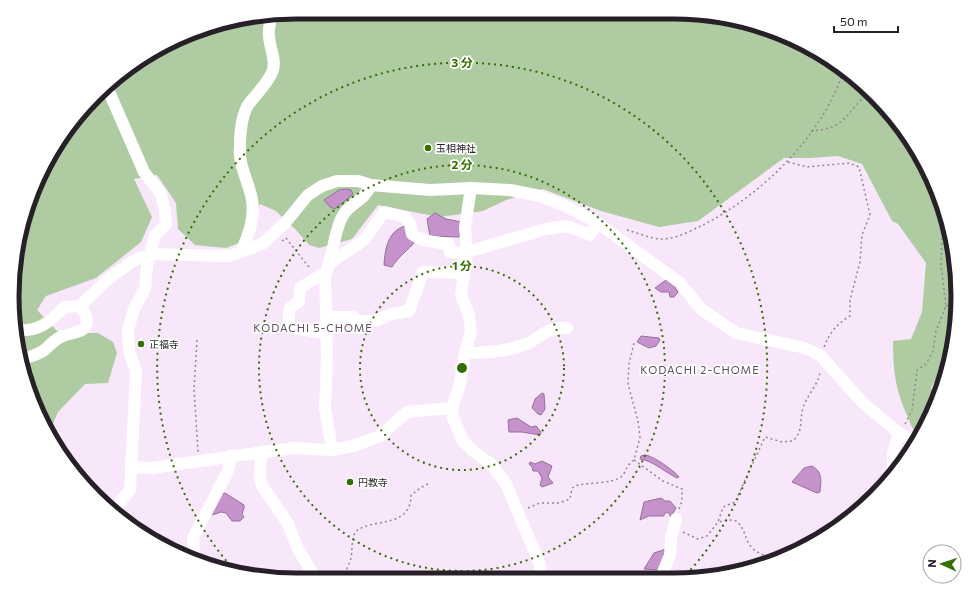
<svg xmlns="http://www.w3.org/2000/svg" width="970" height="592" viewBox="0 0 970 592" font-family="Commissioner,'Noto Sans JP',sans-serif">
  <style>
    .green { fill: #afcba1 }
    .water { fill: #c592cb; stroke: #96709a }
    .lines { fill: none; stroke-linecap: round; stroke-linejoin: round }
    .path { stroke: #938694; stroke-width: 1.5; stroke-dasharray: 2 3; stroke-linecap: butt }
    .minor { stroke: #fff; stroke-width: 12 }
    .ring { fill: none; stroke: #356f00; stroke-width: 2; stroke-dasharray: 2 4 }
    .poi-dot { fill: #356f00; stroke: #fff; stroke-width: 1.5 }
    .labels { text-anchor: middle; stroke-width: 3.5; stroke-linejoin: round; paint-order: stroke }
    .poi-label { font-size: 10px; fill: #272028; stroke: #fff; text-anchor: start }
    .neighbourhood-label { font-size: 11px; letter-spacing: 1px; fill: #5f4f60; stroke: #fff }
    .rim { fill: none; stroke: #272028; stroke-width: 5 }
    .centre { fill: #356f00; stroke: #fff; stroke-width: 2 }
    .ring-label { font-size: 12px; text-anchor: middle; font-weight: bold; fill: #356f00; stroke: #fff; stroke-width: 3.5; stroke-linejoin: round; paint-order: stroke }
  </style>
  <rect width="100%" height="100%" fill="#f8e6fa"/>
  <!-- green -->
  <path class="green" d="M296,12l415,2 71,20 65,37 40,38 33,45 23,50 13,55 1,55 -7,46 -8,7 -11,21 6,11 -8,22 -10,15c-7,-6 -9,-14 -13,-23 -11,-26 -13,-44 -13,-72l18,-2 11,-27 4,-49 -28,-39 -6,-3 -30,-57 -24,-8 -28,2h-26l-86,63 -39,6 -58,-16 -58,-22 -37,11 -23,11 -44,6 -61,-12 -26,34 -33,9 -10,-3 -13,-15 -20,-19 -16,-7 -21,39 -13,5 -31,-3 -17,-16 -2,-26 -19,-28 -23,4 18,38 -11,25 -45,36 -50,18 -9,14 22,23h39l15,9 4,11 -9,30 -23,1 -27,28 -8,19 -23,-44 -15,-91 15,-91 44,-82 52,-52 82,-44z"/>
  <!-- water -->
  <g class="water">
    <path d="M347,189l4,1 2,4 -18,15 -5,-2 -6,-7 15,-10z"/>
    <path d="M435,213l11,6 16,3 -3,15 -29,-1 -3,-17z"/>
    <path d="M405,226l11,15c-8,9 -18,16 -24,26l-8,-2c1,-16 4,-34 21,-39z"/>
    <path d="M666,280l9,7 3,5 -4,5h-4l-1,-5h-8l-6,-4z"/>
    <path d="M641,336l18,2 1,2 -4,6 -7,2 -12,-6z"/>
    <path d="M542,393l2,1 1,15 -4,6 -3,-1 -6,-6 3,-9z"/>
    <path d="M517,418l14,9 5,-1 5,6 -1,3 -18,-3h-13l-1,-12z"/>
    <path d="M645,455c7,0 31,17 34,22l-2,1c-12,-6 -24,-17 -37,-19l1,-3z"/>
    <path d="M542,461l10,5 -4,11 5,6 -11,4 -2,-2 2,-7 -4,-7h-5l-1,-4 -3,-3 1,-2 5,2z"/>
    <path d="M812,466c11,6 9,15 8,26l-3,1 -25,-11 12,-14z"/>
    <path d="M225,493l19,12v3l-2,6 2,3 -4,4h-8l-6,-8 -5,-1 -9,3 -1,-5 8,-15z"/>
    <path d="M661,498l4,3h5l6,7 -5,9 -3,-5 -4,2v2h-15l-9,4 4,-18z"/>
    <path d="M666,549l-7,21 -15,-1 10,-16z"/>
  </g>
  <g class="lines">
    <!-- path -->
    <g class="path">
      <path d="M811,131c36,-2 34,-19 59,-39"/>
      <path d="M788,162l19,5 42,-4 10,4 11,48 -8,20 -2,27 -10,38v16c-13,8 -20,16 -26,31"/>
      <path d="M627,230c11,3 24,9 35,9 15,0 30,-9 43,-15 59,-31 119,-90 139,-155"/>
      <path d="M282,241l4,-3 22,28 4,2"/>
      <path d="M946,306h11"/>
      <path d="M197,340l-3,49 4,63"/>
      <path d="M905,424l7,-14 5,-40 9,-6 7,-13 3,-20 10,-25 -5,-41 1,-32 -3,-36"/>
      <path d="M634,460l29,21 19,8v12l-3,8"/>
      <path d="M528,508l12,-5h19l11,-4 2,-11 6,-3c10,-2 36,-2 43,-8 6,-6 5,-12 13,-17l6,-23 -2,-16 -10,-37 1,-20 5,-21"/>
      <path d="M683,532l15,7 9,-3 11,-14"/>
      <path d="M778,559c-10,-2 -24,-6 -29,-15 -5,-9 -4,-14 -12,-23l-8,-1 -11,2 5,-15 12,-5 30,-65 17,5 11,-1c11,-11 6,-20 10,-33 4,-14 16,-23 17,-37"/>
      <path d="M342,578c3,-5 6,-11 8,-17 4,-9 -1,-27 9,-32 20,-10 52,-3 52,-34l11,-8 8,-4"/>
    </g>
    <!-- minor -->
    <g class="minor">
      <path d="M107,87l37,85 17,22 4,17 1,14 -11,10 -8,31 -2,23 -11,20 -6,21 1,21 7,20 -6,119 -11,13 -4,10"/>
      <path d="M471,188l-6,39 2,25 -6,43 8,20 2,16 -6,22 -5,31 -8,24 1,10 10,23 10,10 18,13 15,20 33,78 3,17"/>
      <path d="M241,252c7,-16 14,-33 11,-52 -3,-18 -14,-35 -12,-53 0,-13 1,-30 8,-42 8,-11 20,-21 25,-35 3,-11 -3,-21 -4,-33 -1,-6 1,-14 2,-21"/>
      <path d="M467,252l79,-23 21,-3 23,9 8,-12"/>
      <path d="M330,263l34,-23 20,-28 21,5 5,7 2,10c10,8 24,8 37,10l1,8 17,2"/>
      <path d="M325,275h-4l-21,13 -1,14 -9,6 -2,16 3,4 36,5"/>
      <path d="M80,306l28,-27 25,-18 17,-7 80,2 32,-12 23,-21 23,-28 14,-9 15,-5h21l13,4 59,5 41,-2 39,2 30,6 25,10 33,17 82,60 21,26 35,24 69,15 16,8 41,46 37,31 17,9"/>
      <path d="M326,317h28l3,4h19l15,-7 18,-3 14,-39 40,1"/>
      <path d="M18,330c22,2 32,-9 47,-23l15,-1c4,5 9,12 6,20 -4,7 -16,7 -23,10 -9,3 -13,10 -20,15 -6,4 -14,6 -21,8"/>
      <path d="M465,353c20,0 38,-1 58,-8 19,-6 20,-18 44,-17"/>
      <path d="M332,450l-7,-42 2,-53 -2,-80c8,-18 9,-43 17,-58 9,-16 21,-14 29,-32"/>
      <path d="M261,452l-1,24 2,10 25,36 11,27 17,29"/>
      <path d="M131,467l21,1 140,-20 40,2 21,-4 27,-10 27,-24 45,-4"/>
      <path d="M893,476v-23l6,-20"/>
      <path d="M195,560l-2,-22 35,-67 3,-15"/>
      <path d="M660,579l10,-24 1,-16 5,-20"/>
    </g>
  </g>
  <!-- distance rings -->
  <g class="ring">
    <circle cx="462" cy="368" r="102"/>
    <circle cx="462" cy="368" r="203"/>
    <path d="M234 570A305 305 0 1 1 683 578"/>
  </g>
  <!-- markers -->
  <g class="poi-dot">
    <circle cx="428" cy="148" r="4"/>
    <circle cx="141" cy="344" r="4"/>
    <circle cx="350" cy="482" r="4"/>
  </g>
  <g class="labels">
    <!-- poi labels -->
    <g class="poi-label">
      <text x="436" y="152">玉相神社</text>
      <text x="149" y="348">正福寺</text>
      <text x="358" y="486">円教寺</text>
    </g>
    <!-- neighbourhood labels -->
    <g class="neighbourhood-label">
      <text x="313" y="332">KODACHI 5-CHOME</text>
      <text x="700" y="374">KODACHI 2-CHOME</text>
    </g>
  </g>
  <!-- crop -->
  <path d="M0 0H970V592H0ZM296 19H674A277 277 0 0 1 951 296V296A277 277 0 0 1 674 573H296A277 277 0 0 1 19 296V296A277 277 0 0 1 296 19Z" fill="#fff" fill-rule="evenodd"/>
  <path class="rim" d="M296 19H674A277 277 0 0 1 951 296V296A277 277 0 0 1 674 573H296A277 277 0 0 1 19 296V296A277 277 0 0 1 296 19Z"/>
  <circle cx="462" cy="368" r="6" class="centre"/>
  <g class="ring-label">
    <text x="462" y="67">3 分</text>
    <text x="462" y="169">2 分</text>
    <text x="462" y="270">1 分</text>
  </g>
  <!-- north arrow -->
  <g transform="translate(942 564) rotate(273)"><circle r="19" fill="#ffffff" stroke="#a9a6a9"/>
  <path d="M0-3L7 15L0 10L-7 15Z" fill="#356f00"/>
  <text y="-6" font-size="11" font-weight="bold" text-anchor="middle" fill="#272028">N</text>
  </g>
  <!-- scale -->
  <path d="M834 26v6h64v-6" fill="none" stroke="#272028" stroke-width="2"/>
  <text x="840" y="26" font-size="12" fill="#272028" stroke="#ffffff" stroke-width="3" paint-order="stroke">50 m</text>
</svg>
